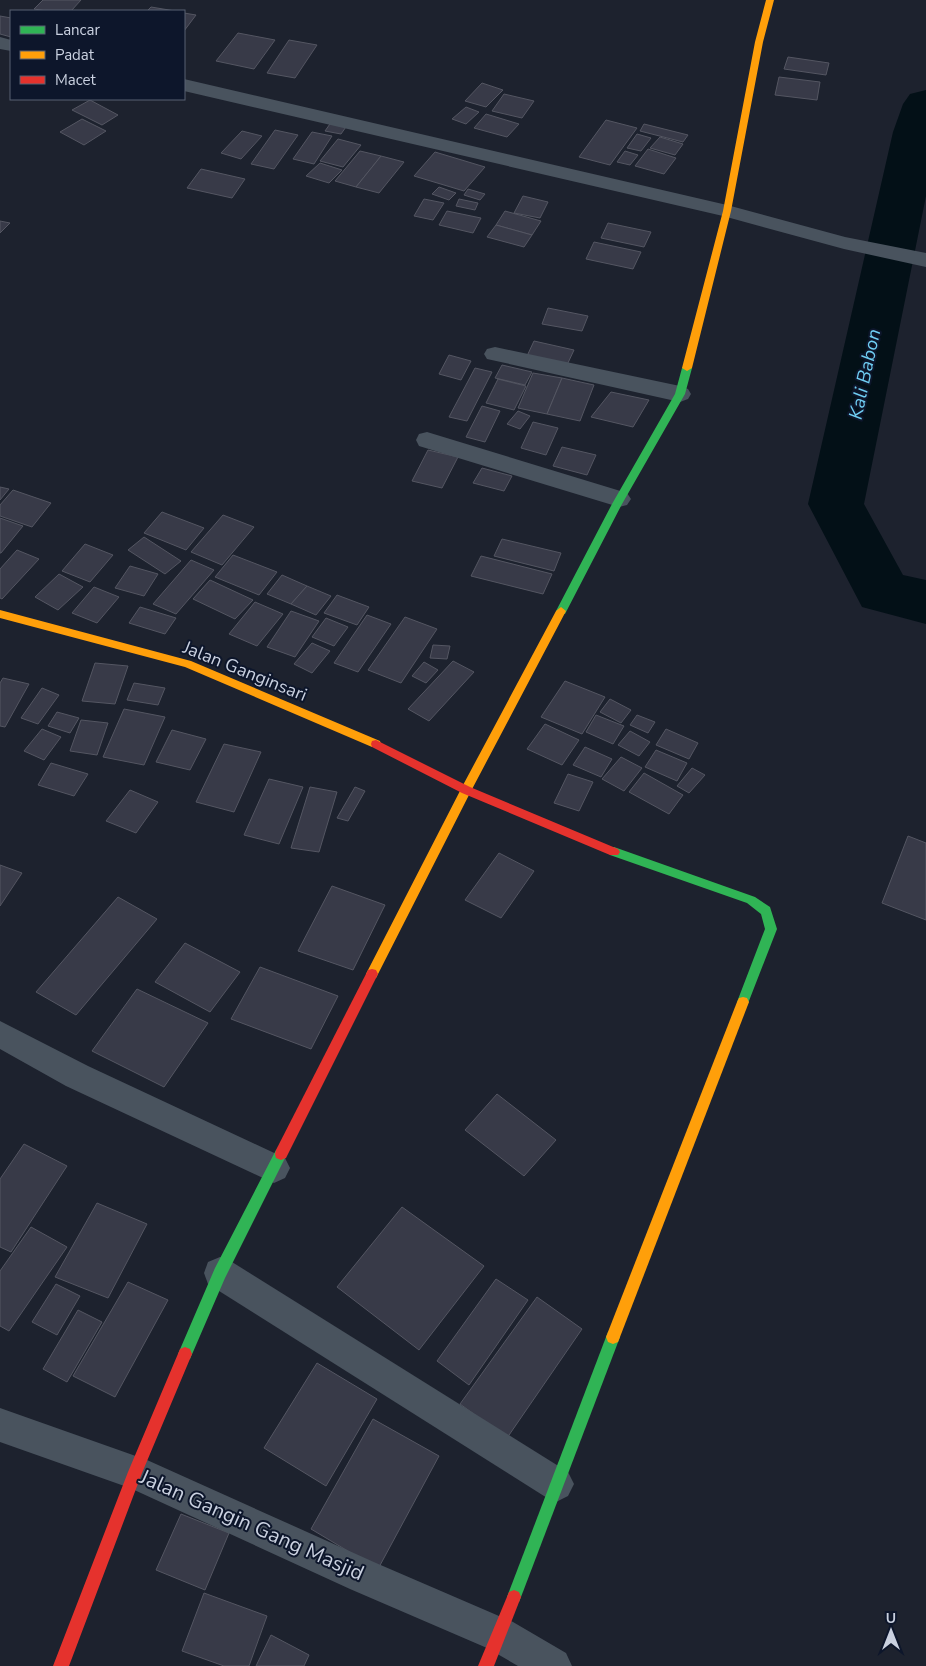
<svg xmlns="http://www.w3.org/2000/svg" width="926" height="1666" viewBox="0 0 926 1666" font-family="'Nunito Sans',sans-serif">
  <style>
    .lines { fill: none; stroke-linecap: round; stroke-linejoin: round }
    .river { fill: #031017; fill-rule: evenodd }
    .building { fill: #383a48; stroke: #545662 }
    .street { fill: #49535e; fill-rule: evenodd }
    .fast { fill: #30b455; fill-rule: evenodd }
    .slow { fill: #ff9f0a; fill-rule: evenodd }
    .jam { fill: #e5322d; fill-rule: evenodd }
    .labels { text-anchor: middle; stroke-width: 4; stroke-linejoin: round; paint-order: stroke }
    .street-label { font-size: 18px; fill: #cad1e0; stroke: #0d162b }
    .water-label { font-size: 19px; font-style: italic; fill: #6fcef3; stroke: #0d162b }
    .near-street-label { font-size: 21px; fill: #cad1e0; stroke: #0d162b }
  </style>
  <rect width="100%" height="100%" fill="#1d222e"/>
  <g class="lines">
    <!-- river -->
    <path class="river" d="M926,90v106l-62,308 39,71 23,5v44l-64,-17 -54,-103 85,-372 10,-28 7,-10z"/>
  </g>
  <!-- building -->
  <g class="building">
    <path d="M43,0h38l-10,11h-24l-13,-2z"/>
    <path d="M151,7l24,4h-28z"/>
    <path d="M184,13l12,2 -12,16z"/>
    <path d="M0,16l11,2v19l-11,-3z"/>
    <path d="M238,33l37,7 -21,29 -38,-8z"/>
    <path d="M289,40l28,5 -22,33 -28,-5z"/>
    <path d="M788,57l41,6 -3,12 -42,-6z"/>
    <path d="M779,77l41,5 -3,18 -42,-5z"/>
    <path d="M482,83l21,7 -17,17 -21,-6z"/>
    <path d="M504,94l30,7 -12,17 -30,-7z"/>
    <path d="M90,100l28,15 -16,10 -30,-15z"/>
    <path d="M466,107l13,5 -13,12 -14,-5z"/>
    <path d="M486,114l33,10 -12,13 -33,-9z"/>
    <path d="M82,119l24,12 -22,14 -24,-13z"/>
    <path d="M606,120l31,8 -27,37 -31,-8z"/>
    <path d="M332,121l16,3 -7,10 -16,-3z"/>
    <path d="M644,124l44,11 -5,7 -43,-11z"/>
    <path d="M275,130l23,5 -24,34 -23,-5z"/>
    <path d="M242,131l20,5 -21,23 -20,-6z"/>
    <path d="M312,132l20,4 -18,28 -21,-5z"/>
    <path d="M637,134l14,4 -10,13 -14,-3z"/>
    <path d="M660,137l23,7 -8,11 -25,-7z"/>
    <path d="M338,139l23,6 -18,22 -23,-6z"/>
    <path d="M648,149l28,9 -12,16 -29,-8z"/>
    <path d="M360,151l21,5 -25,31 -21,-6z"/>
    <path d="M625,151l13,4 -8,10 -13,-3z"/>
    <path d="M435,152l50,15 -21,24 -50,-15z"/>
    <path d="M381,156l23,6 -25,31 -23,-6z"/>
    <path d="M320,163l22,7 -13,13 -23,-7z"/>
    <path d="M201,169l44,10 -13,19 -45,-10z"/>
    <path d="M439,187l17,6 -7,7 -17,-6z"/>
    <path d="M468,189l17,5 -5,6 -16,-5z"/>
    <path d="M523,196l25,6 -8,16 -26,-5z"/>
    <path d="M424,199l20,4 -11,17 -19,-4z"/>
    <path d="M459,199l19,4 -3,7 -19,-4z"/>
    <path d="M447,211l34,7 -8,15 -34,-8z"/>
    <path d="M505,211l36,10 -9,14 -36,-10z"/>
    <path d="M0,221l10,2 -10,10z"/>
    <path d="M608,223l43,9 -7,15 -43,-9z"/>
    <path d="M496,225l36,10 -8,12 -37,-10z"/>
    <path d="M594,242l47,10 -8,17 -47,-10z"/>
    <path d="M548,308l40,8 -6,15 -40,-7z"/>
    <path d="M534,341l40,9 -7,15 -40,-9z"/>
    <path d="M449,355l22,6 -10,19 -22,-6z"/>
    <path d="M502,365l30,7 -7,13 -30,-7z"/>
    <path d="M475,368l17,4 -25,49 -18,-4z"/>
    <path d="M533,373l29,5 -15,36 -29,-6z"/>
    <path d="M562,378l32,7 -14,36 -33,-7z"/>
    <path d="M498,379l28,7 -12,24 -28,-7z"/>
    <path d="M611,392l38,8 -16,27 -42,-10z"/>
    <path d="M482,406l18,5 -15,31 -19,-5z"/>
    <path d="M518,411l12,5 -10,13 -13,-5z"/>
    <path d="M533,422l25,6 -12,27 -25,-7z"/>
    <path d="M562,447l34,8 -9,20 -34,-9z"/>
    <path d="M428,450l30,7 -16,31 -30,-7z"/>
    <path d="M482,468l30,8 -8,15 -31,-8z"/>
    <path d="M0,487l9,2 -9,11z"/>
    <path d="M13,490l38,13 -19,24 -32,-11v-11z"/>
    <path d="M162,512l42,16 -18,22 -42,-17z"/>
    <path d="M223,515l31,12 -32,38 -31,-13z"/>
    <path d="M0,518l23,8 -22,27h-1z"/>
    <path d="M144,537l37,24 -16,13 -37,-24z"/>
    <path d="M502,539l59,14 -7,18 -60,-15z"/>
    <path d="M85,544l28,11 -23,27 -28,-11z"/>
    <path d="M17,550l22,9 -37,40 -2,-1v-29z"/>
    <path d="M233,555l44,17 -18,23 -44,-18z"/>
    <path d="M481,556l71,18 -9,20 -72,-18z"/>
    <path d="M191,560l23,10 -38,44 -23,-10z"/>
    <path d="M130,566l28,8 -14,22 -29,-8z"/>
    <path d="M59,574l24,13 -25,23 -23,-13z"/>
    <path d="M282,575l25,11 -16,18 -24,-10z"/>
    <path d="M210,580l43,20 -18,19 -42,-20z"/>
    <path d="M307,586l24,10 -15,19 -25,-11z"/>
    <path d="M94,587l25,10 -22,26 -25,-10z"/>
    <path d="M337,595l32,12 -12,18 -33,-12z"/>
    <path d="M255,602l28,12 -26,32 -28,-12z"/>
    <path d="M140,607l36,11 -11,16 -36,-11z"/>
    <path d="M291,611l28,10 -24,36 -28,-10z"/>
    <path d="M367,615l24,9 -33,48 -24,-9z"/>
    <path d="M405,617l32,12 -36,54 -33,-13z"/>
    <path d="M326,618l22,9 -14,19 -22,-9z"/>
    <path d="M312,643l18,8 -18,22 -18,-9z"/>
    <path d="M433,645l17,1 -3,13 -17,-1z"/>
    <path d="M453,661l21,11 -45,49 -21,-12z"/>
    <path d="M424,662l14,8 -12,13 -14,-7z"/>
    <path d="M95,663l33,3 -13,38 -33,-3z"/>
    <path d="M3,678l26,6 -24,43 -5,-1v-43z"/>
    <path d="M565,681l40,16 -23,37 -41,-17z"/>
    <path d="M134,683l31,5 -7,17 -31,-5z"/>
    <path d="M42,688l17,7 -21,29 -17,-6z"/>
    <path d="M610,699l21,11 -10,13 -21,-11z"/>
    <path d="M124,709l41,8 -21,48 -41,-8z"/>
    <path d="M57,712l22,6 -9,15 -22,-7z"/>
    <path d="M596,715l28,11 -11,18 -27,-12z"/>
    <path d="M637,715l18,7 -7,11 -18,-8z"/>
    <path d="M81,720l27,3 -11,32 -27,-4z"/>
    <path d="M545,724l34,16 -17,25 -35,-16z"/>
    <path d="M42,729l19,8 -17,23 -20,-9z"/>
    <path d="M666,729l32,14 -9,16 -33,-14z"/>
    <path d="M172,730l34,9 -16,31 -34,-8z"/>
    <path d="M630,731l20,11 -11,14 -21,-11z"/>
    <path d="M224,744l37,8 -27,60 -38,-10z"/>
    <path d="M585,747l27,12 -11,18 -28,-12z"/>
    <path d="M656,750l31,13 -10,18 -32,-14z"/>
    <path d="M621,757l21,11 -18,23 -22,-12z"/>
    <path d="M51,763l37,11 -14,22 -36,-11z"/>
    <path d="M692,768l13,7 -16,18 -12,-7z"/>
    <path d="M644,773l39,22 -14,19 -40,-22z"/>
    <path d="M568,774l25,8 -14,29 -25,-8z"/>
    <path d="M269,779l34,8 -24,57 -35,-9z"/>
    <path d="M310,787l27,5 -18,60 -28,-4z"/>
    <path d="M355,787l10,4 -17,30 -11,-3z"/>
    <path d="M130,790l28,12 -22,31 -30,-12z"/>
    <path d="M908,836l18,7v77l-44,-17z"/>
    <path d="M499,853l35,18 -33,47 -36,-18z"/>
    <path d="M0,865l22,8 -22,33z"/>
    <path d="M332,886l53,19 -32,65 -55,-19z"/>
    <path d="M118,897l39,22 -81,96 -40,-23z"/>
    <path d="M185,943l55,29 -30,40 -55,-30z"/>
    <path d="M260,967l78,29 -27,53 -80,-30z"/>
    <path d="M137,989l71,34 -44,64 -72,-36z"/>
    <path d="M497,1094l59,46 -32,36 -59,-46z"/>
    <path d="M24,1144l43,22 -56,86 -11,-5v-68z"/>
    <path d="M97,1203l50,21 -39,74 -53,-21z"/>
    <path d="M402,1207l82,59 -65,84 -82,-63z"/>
    <path d="M31,1227l36,20 -58,84 -9,-5v-55z"/>
    <path d="M496,1279l32,21 -59,85 -32,-24z"/>
    <path d="M128,1282l40,18 -53,97 -42,-21z"/>
    <path d="M56,1284l24,12 -23,39 -25,-13z"/>
    <path d="M537,1297l45,32 -75,109 -47,-34z"/>
    <path d="M78,1310l24,12 -35,60 -24,-13z"/>
    <path d="M317,1363l60,36 -51,87 -62,-38z"/>
    <path d="M373,1419l66,37 -61,113 -67,-40z"/>
    <path d="M181,1514l48,19 -24,57 -49,-20z"/>
    <path d="M204,1593l63,23 -18,50h-25l-42,-15z"/>
    <path d="M271,1635l38,20 -5,11h-48z"/>
  </g>
  <g class="lines">
    <!-- street -->
    <g class="street">
      <path d="M0,37l11,3v11l-11,-2z"/>
      <path d="M184,79l543,126 118,32 81,16v14l-82,-18 -121,-33 -539,-125z"/>
      <path d="M495,347l185,39 8,3 3,5 -3,5 -8,3 -193,-43 -3,-5 3,-5z"/>
      <path d="M427,432l200,61 4,6 -4,6 -8,2 -200,-61 -3,-6 3,-6z"/>
      <path d="M0,1021l88,45 197,92 5,10 -5,10 -11,5 -11,-5 -197,-92 -66,-37z"/>
      <path d="M220,1257l12,5 336,210 6,12 -6,12 -12,6 -12,-6 -336,-212 -4,-11 4,-11z"/>
      <path d="M0,1408l147,52 229,103 137,59 53,31 6,13h-54l-31,-18 -137,-59 -220,-101 -130,-46z"/>
    </g>
    <!-- fast -->
    <g class="fast">
      <path d="M687,365l5,3 -7,26 -63,110 -57,110h-8l-1,-3 56,-107 63,-110 7,-26z"/>
      <path d="M614,847l141,50 15,10 7,22 -30,77 -4,1 -4,-1 -2,-4 28,-73 -4,-15 -14,-11 -137,-48 -2,-3 2,-3z"/>
      <path d="M281,1148l5,2 1,4 -62,124 -35,81 -5,2 -5,-2 -2,-5 37,-86 61,-118z"/>
      <path d="M613,1330l5,2 2,5 -99,260 -2,5 -5,2 -5,-2 -2,-5 99,-260 2,-5z"/>
    </g>
    <!-- slow -->
    <g class="slow">
      <path d="M766,0h8l-11,42 -32,169 -39,157 -5,3 -5,-3 41,-157 32,-169z"/>
      <path d="M561,607l5,4 -96,182 -94,185 -4,1 -4,-1 -2,-4 2,-4 94,-183 94,-176z"/>
      <path d="M0,610l191,51 189,80 1,3 -1,3h-8l-187,-80 -185,-49z"/>
      <path d="M743,997l4,1 2,4 -129,335 -2,5 -5,2 -5,-2 -2,-5 131,-335 2,-4z"/>
    </g>
    <!-- jam -->
    <g class="jam">
      <path d="M376,740l94,47 148,62 2,3 -2,3h-8l-148,-62 -90,-46 -1,-3 1,-3z"/>
      <path d="M372,969l4,1 2,4 -92,184 -5,2 -5,-2 -1,-4 1,-4 92,-180z"/>
      <path d="M185,1347l5,2 2,5 -50,119 -73,193h-16l75,-194 52,-123z"/>
      <path d="M514,1590l5,2 2,5 -27,69h-16l31,-74z"/>
    </g>
  </g>
  <g class="labels">
    <!-- street labels -->
    <g class="street-label">
      <text transform="translate(245 671) rotate(22)" y="6">Jalan Ganginsari</text>
    </g>
    <!-- water labels -->
    <g class="water-label">
      <text transform="translate(864 374) rotate(-78)" y="7">Kali Babon</text>
    </g>
    <!-- near-street labels -->
    <g class="near-street-label">
      <text transform="translate(252 1525) rotate(24)" y="7">Jalan Gangin Gang Masjid</text>
    </g>
  </g>
  <!-- legend -->
  <rect x="10" y="10" width="175" height="90" fill="#0d162b" stroke="#596173"/>
  <rect x="20" y="26" width="25" height="8" fill="#30b455" stroke="#596173"/>
  <text x="55" y="35" font-size="15" fill="#cad1e0">Lancar</text>
  <rect x="20" y="51" width="25" height="8" fill="#ff9f0a" stroke="#596173"/>
  <text x="55" y="60" font-size="15" fill="#cad1e0">Padat</text>
  <rect x="20" y="76" width="25" height="8" fill="#e5322d" stroke="#596173"/>
  <text x="55" y="85" font-size="15" fill="#cad1e0">Macet</text>
  <!-- north arrow -->
  <g transform="translate(891 1631)" stroke="#0d162b" stroke-width="4" paint-order="stroke">
  <path d="M0-4L9 19L0 12L-9 19Z" fill="#cad1e0"/>
  <text y="-8" font-size="14" font-weight="bold" text-anchor="middle" fill="#cad1e0">U</text>
  </g>
</svg>
